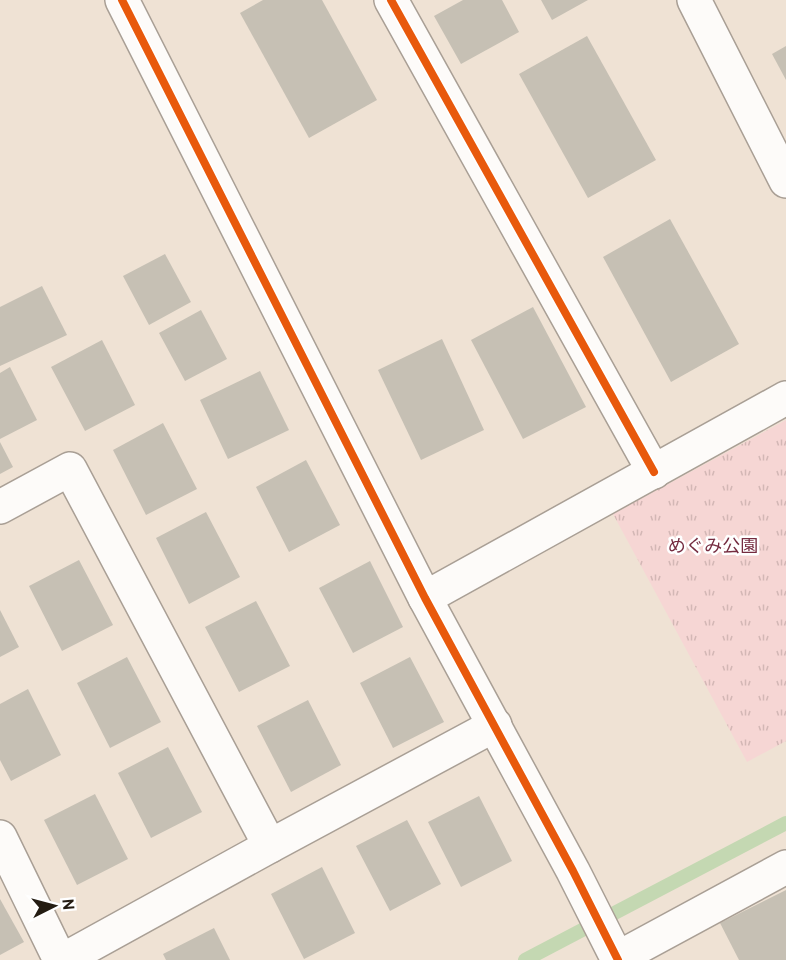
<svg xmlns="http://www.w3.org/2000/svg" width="786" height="960" viewBox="0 0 786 960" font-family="Overpass,'Noto Sans JP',sans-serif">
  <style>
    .park { fill: url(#park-tufts) }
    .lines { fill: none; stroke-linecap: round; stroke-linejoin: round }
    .stream { stroke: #c4d8b2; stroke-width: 14 }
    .building { fill: #c6c0b4 }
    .street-casing { stroke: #a99f95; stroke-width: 36 }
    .street { stroke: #fdfbf9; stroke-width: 33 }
    .cycleway-casing { stroke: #fff; stroke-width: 11 }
    .cycleway { stroke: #e8590c; stroke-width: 8 }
    .labels { text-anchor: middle; stroke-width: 5; stroke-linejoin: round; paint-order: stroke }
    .park-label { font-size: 18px; fill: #752c40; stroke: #fff }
  </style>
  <defs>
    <pattern id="park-tufts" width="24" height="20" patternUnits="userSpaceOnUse" patternTransform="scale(1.5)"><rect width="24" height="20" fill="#f6d6d4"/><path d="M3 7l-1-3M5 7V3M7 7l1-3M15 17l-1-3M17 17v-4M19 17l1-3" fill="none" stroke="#d3b7b5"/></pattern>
  </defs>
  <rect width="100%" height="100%" fill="#efe2d4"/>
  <!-- park -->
  <path class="park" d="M786,420v321l-39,21 -134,-248z"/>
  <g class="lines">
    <!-- stream -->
    <path class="stream" d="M525,960l261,-137"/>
  </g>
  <!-- building -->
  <g class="building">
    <path d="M263,0h59l55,100 -68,38 -69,-125z"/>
    <path d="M463,0h39l17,32 -58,32 -27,-48z"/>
    <path d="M541,0h47l-36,20z"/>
    <path d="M587,36l69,124 -68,38 -69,-124z"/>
    <path d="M786,46v34l-14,-26z"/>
    <path d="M670,219l69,125 -68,38 -68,-125z"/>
    <path d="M165,254l26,48 -42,23 -26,-49z"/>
    <path d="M42,286l25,49 -67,31v-59z"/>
    <path d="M533,307l53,100 -63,32 -52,-99z"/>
    <path d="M201,310l26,49 -42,22 -26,-48z"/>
    <path d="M442,339l42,91 -63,30 -43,-90z"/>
    <path d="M102,340l33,65 -50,26 -34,-64z"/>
    <path d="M10,367l27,53 -37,19v-66z"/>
    <path d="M260,371l29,59 -61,29 -28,-59z"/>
    <path d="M163,423l34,66 -51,26 -33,-65z"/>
    <path d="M0,442l13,25 -13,7z"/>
    <path d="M306,460l34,65 -51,27 -33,-65z"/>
    <path d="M206,512l34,65 -51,27 -33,-66z"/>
    <path d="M79,560l34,65 -51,26 -33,-65z"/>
    <path d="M370,561l33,66 -50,26 -34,-65z"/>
    <path d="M256,601l34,65 -51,26 -34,-65z"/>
    <path d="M0,610l19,37 -19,10z"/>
    <path d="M127,657l34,65 -51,26 -33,-65z"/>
    <path d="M410,657l34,65 -51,26 -33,-65z"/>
    <path d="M28,689l33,66 -50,26 -11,-21v-56z"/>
    <path d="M308,700l33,65 -50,27 -34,-66z"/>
    <path d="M168,747l34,65 -51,26 -33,-65z"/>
    <path d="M95,794l33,65 -51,26 -33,-65z"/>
    <path d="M479,796l33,65 -51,26 -33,-65z"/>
    <path d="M407,820l34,64 -51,27 -34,-65z"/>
    <path d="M322,867l33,66 -51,26 -33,-65z"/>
    <path d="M786,890v70h-47l-19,-37z"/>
    <path d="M0,899l24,43 -24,13z"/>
    <path d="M214,928l16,32h-64l-3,-6z"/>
  </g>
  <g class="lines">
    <!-- street casing -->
    <g class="street-casing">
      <g id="street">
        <path d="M122,0l303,598 148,273 45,89"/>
        <path d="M391,0l263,472"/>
        <path d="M694,0l92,181"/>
        <path d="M0,507l70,-38 200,377"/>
        <path d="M425,598l361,-200"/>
        <path d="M0,837l60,123"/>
        <path d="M618,958l168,-91"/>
        <path d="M63,960l207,-114 225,-121"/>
      </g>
    </g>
    <!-- street -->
    <use href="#street" class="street"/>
    <!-- cycleway casing -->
    <g class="cycleway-casing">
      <g id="cycleway">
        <path d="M122,0l303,598 148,273 45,89"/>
        <path d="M391,0l263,472"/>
      </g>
    </g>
    <!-- cycleway -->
    <use href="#cycleway" class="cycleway"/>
  </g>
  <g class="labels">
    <!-- park labels -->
    <g class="park-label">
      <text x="713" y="552">めぐみ公園</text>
    </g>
  </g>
  <!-- north arrow -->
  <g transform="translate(54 906) rotate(84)" stroke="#ffffff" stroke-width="4.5" paint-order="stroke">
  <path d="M0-4.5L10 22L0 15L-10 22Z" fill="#241c12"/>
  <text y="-9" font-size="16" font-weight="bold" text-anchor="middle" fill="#241c12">N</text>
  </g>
</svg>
